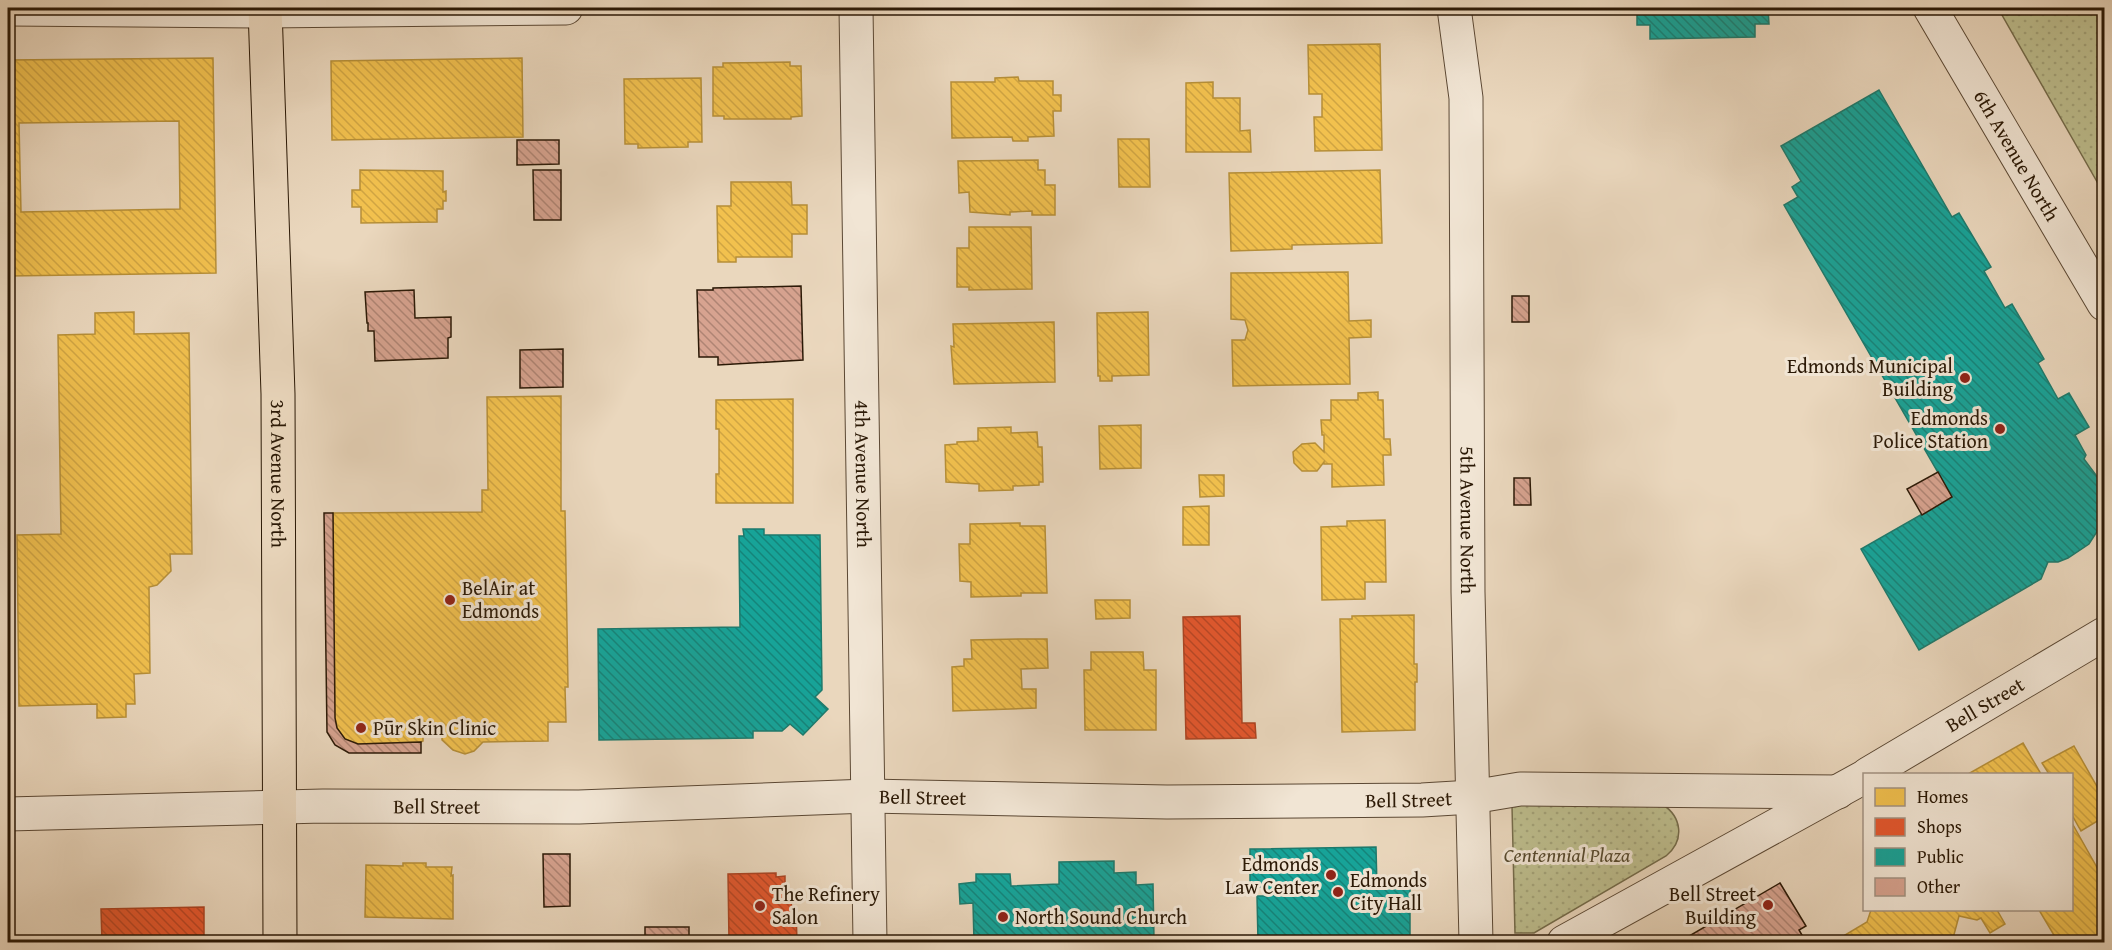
<svg xmlns="http://www.w3.org/2000/svg" width="2112" height="950" viewBox="0 0 2112 950" font-family="'Gentium Book Plus',serif">
  <style>
    .park { fill: url(#park-dots); stroke: #746b4a; stroke-width: 1.5 }
    .homes { fill: url(#homes-back-hatch); stroke: #b68f38; stroke-width: 1.5; fill-rule: evenodd }
    .shops { fill: url(#shops-back-hatch); stroke: #ac4422; stroke-width: 1.5 }
    .public { fill: url(#public-back-hatch); stroke: #1d7a6c; stroke-width: 1.5 }
    .building { fill: url(#building-back-hatch); stroke: #2b1906; stroke-width: 1.5 }
    .lines { fill: none; stroke-linecap: round; stroke-linejoin: round }
    .minor-casing { stroke: #5b4834; stroke-width: 35 }
    .tertiary-casing { stroke: #5b4834; stroke-width: 35 }
    .primary-casing { stroke: #2b1906; stroke-width: 35 }
    .minor { stroke: #f1e5d4; stroke-width: 33 }
    .tertiary { stroke: #f1e5d4; stroke-width: 33 }
    .primary { stroke: #ead7bd; stroke-width: 33 }
    .poi-dot { fill: #8f2418; stroke: #f1e5d4; stroke-width: 2 }
    .labels { text-anchor: middle; stroke-width: 6; stroke-linejoin: round; paint-order: stroke }
    .street-label { font-size: 20px; fill: #2b1906; stroke: #f1e5d4 }
    .poi-label { font-size: 20px; fill: #2b1906; stroke: #f1e5d4; text-anchor: start }
    .park-label { font-size: 20px; font-style: italic; fill: #574a2e; stroke: #f1e5d4 }
  </style>
  <defs>
    <pattern id="park-dots" width="8" height="8" patternUnits="userSpaceOnUse" patternTransform="scale(1.5)"><rect width="8" height="8" fill="#bdbd8d"/><path d="M2 2h.1M6 6h.1" fill="none" stroke="#a3a278" stroke-width="1.8" stroke-linecap="round"/></pattern>
    <pattern id="homes-back-hatch" width="6" height="6" patternUnits="userSpaceOnUse" patternTransform="scale(1.5)"><rect width="6" height="6" fill="#f2c14e"/><path d="M-1 5l2 2M0 0l6 6M5-1l2 2" fill="none" stroke="#d0a543"/></pattern>
    <pattern id="shops-back-hatch" width="6" height="6" patternUnits="userSpaceOnUse" patternTransform="scale(1.5)"><rect width="6" height="6" fill="#e4572e"/><path d="M-1 5l2 2M0 0l6 6M5-1l2 2" fill="none" stroke="#b94725"/></pattern>
    <pattern id="public-back-hatch" width="6" height="6" patternUnits="userSpaceOnUse" patternTransform="scale(1.5)"><rect width="6" height="6" fill="#17a398"/><path d="M-1 5l2 2M0 0l6 6M5-1l2 2" fill="none" stroke="#15847a"/></pattern>
    <pattern id="building-back-hatch" width="6" height="6" patternUnits="userSpaceOnUse" patternTransform="scale(1.5)"><rect width="6" height="6" fill="#d7a390"/><path d="M-1 5l2 2M0 0l6 6M5-1l2 2" fill="none" stroke="#af8474"/></pattern>
  </defs>
  <rect width="100%" height="100%" fill="#ead7bd"/>
  <filter id="stains"><feTurbulence type="fractalNoise" baseFrequency=".00333" numOctaves="4"/><feColorMatrix values="0 0 0 0 .2 0 0 0 0 .09 0 0 0 0 .02 0 0 0 .5 -.17"/></filter>
  <radialGradient id="worn" r=".72"><stop offset=".6" stop-color="#630" stop-opacity="0"/><stop offset="1" stop-color="#630" stop-opacity=".3"/></radialGradient>
  <!-- park -->
  <g class="park">
    <path d="M1998,8h106v186z"/>
    <path d="M1515,804h147c20,13 23,36 4,52l-132,77h-19l-3,-127z"/>
  </g>
  <!-- homes -->
  <g class="homes">
    <path d="M1380,44l2,106 -67,1 -1,-34h8v-23h-13l-1,-49z"/>
    <path d="M213,58l3,215 -208,3v-216zM179,121l1,88 -159,3 -2,-89z"/>
    <path d="M522,58l1,79 -191,3 -1,-79z"/>
    <path d="M790,62v4h11l1,50 -11,1v2h-67v-3h-11v-49h10v-4z"/>
    <path d="M1018,77l1,4h34v14h8v16h-8l1,25 -26,1v4h-15l-1,-4 -60,1 -1,-56h44v-4z"/>
    <path d="M701,78l1,64h-14v5l-50,1v-4h-13l-1,-65z"/>
    <path d="M1213,82v16h27v33l10,-1 1,22h-65v-69z"/>
    <path d="M1118,139h31l1,48h-31z"/>
    <path d="M1038,160v10h7v15h10v30h-23v-4l-22,1v3l-40,-3 -1,-20 -10,1 -1,-32z"/>
    <path d="M360,170l83,1v21l3,-1v10h-3v8h-6v13l-76,1v-16h-9v-17h8z"/>
    <path d="M1380,170l2,73 -90,2v4l-61,2 -2,-78z"/>
    <path d="M731,182h60l1,23h15v29h-15v23h-56v5h-18l-1,-56h14z"/>
    <path d="M969,227h62l1,62 -63,1v-3h-12v-39h12z"/>
    <path d="M1348,272l1,49 22,-1v17l-22,1 1,46 -117,2 -1,-46h13l3,-10 -3,-10 -14,-1v-46z"/>
    <path d="M134,312v22l55,-1 3,221h-22l1,17 -14,14 -8,2 1,86 -16,1 1,30h-9v13l-29,1v-14l-78,2 -2,-171 44,-1 -3,-199 37,-1v-21z"/>
    <path d="M1148,312l1,63 -37,1v5h-12v-5h-2l-1,-63z"/>
    <path d="M1054,322l1,60 -101,2 -3,-38 3,1 -1,-23z"/>
    <path d="M1378,392v8h5l1,39h6l1,16h-8l1,30 -52,2v-23h-8v-2l-7,9h-15l-8,-8 -1,-11 9,-8 13,-1 9,9v-17h-2l-1,-15h10v-20h27v-7z"/>
    <path d="M561,396v115h4l3,176h-3l1,35h-18v19l-65,1 -9,9 -9,3 -12,-4 -11,-10v-5l-19,1v5l-2,1 -63,2 -13,-5 -8,-11 -2,-10 -2,-205 149,-1v-22h6l-1,-93z"/>
    <path d="M793,399v104h-77v-29h3v-45h-3v-29z"/>
    <path d="M1141,425v43l-41,1 -1,-43z"/>
    <path d="M1011,427v6l26,-1 1,15h4l1,35h-4v3l-26,1v4l-34,1v-7l-33,-2 -1,-37 12,-1v-2l21,-1v-13z"/>
    <path d="M1199,475h25v21l-24,1z"/>
    <path d="M1209,506v39h-26v-38z"/>
    <path d="M1385,520l1,62h-21v17l-43,1 -1,-73 26,-1v-5z"/>
    <path d="M1020,523v3h25l2,67h-26v3l-50,1v-15l-11,-1 -1,-37h11v-20z"/>
    <path d="M1095,600h35v18l-34,1z"/>
    <path d="M1414,615v49h3v18h-2v48l-73,2 -2,-113h12v-3z"/>
    <path d="M1022,639h25l1,29 -27,1 1,20h14v19l-83,3 -1,-44 12,-1v-7h8l-1,-19z"/>
    <path d="M1091,652h52l1,18h12v60h-71l-1,-60h7z"/>
    <path d="M2023,743l18,31h-73z"/>
    <path d="M2074,746l30,53v18l-23,14 -9,-16v-41h-23l-7,-11z"/>
    <path d="M2072,823l32,57v56l-11,6h-35l-19,-32h33z"/>
    <path d="M403,863h23v4h26l-1,9 2,-1v44l-88,-2 1,-52 37,1z"/>
    <path d="M1871,910h126l8,14 -15,9 -9,-15 -4,2 -18,-4 -7,26h-103l-4,-7 22,-13z"/>
  </g>
  <!-- shops -->
  <g class="shops">
    <path d="M1240,616l2,107h13l1,15 -70,1 -3,-122z"/>
    <path d="M776,873v4l9,-1v26l6,-1 1,9h4l1,32h-68l-1,-68z"/>
    <path d="M204,907v35h-102l-1,-33z"/>
  </g>
  <!-- public -->
  <g class="public">
    <path d="M1637,8h131l1,16h-14v13l-105,2v-14h-13z"/>
    <path d="M1879,90l73,127 7,-4 32,54 -7,4 21,37 7,-4 32,55 -6,4 20,36 11,-6 20,34 -14,8 11,20 -2,4 15,20 5,18 -4,30 -11,17 -21,14 -10,4h-10l-7,17 -122,71 -58,-101 91,-52 -168,-292 14,-8 -6,-10 9,-6 -20,-35z"/>
    <path d="M743,529h21v6h56l2,155 -7,7 13,12 -25,26 -13,-11 -8,7h-29v7l-154,2 -1,-111 142,-2 -1,-91h5z"/>
    <path d="M1376,847l1,41h33v54h-152l-1,-46h9v-9h-16v-38z"/>
    <path d="M1114,861v12l22,-1v13l17,-1 1,55 -38,1v2h-142l-1,-39 -13,1 -1,-20 17,-2v-8h34l1,12 48,-2v-22z"/>
  </g>
  <!-- building -->
  <g class="building">
    <path d="M517,140h42v24l-42,1z"/>
    <path d="M533,170h28v50h-27z"/>
    <path d="M801,286l2,74 -85,5v-8h-19l-2,-67h16v-2z"/>
    <path d="M414,290l1,28 36,-1v20l-3,1v20l-73,3 -1,-30h-6v-8h-1l-2,-31z"/>
    <rect x="1512" y="296" width="17" height="26"/>
    <path d="M563,349v38l-43,1v-38z"/>
    <path d="M1938,472l14,25 -30,18 -15,-26z"/>
    <path d="M1514,478h16l1,27h-17z"/>
    <path d="M324,513h9l2,205 2,10 8,11 13,5 63,-2v11h-72l-14,-8 -8,-13z"/>
    <path d="M543,854h27v52l-26,1z"/>
    <path d="M1780,883l26,43 -7,4 7,12h-120l-2,-3z"/>
    <rect x="645" y="927" width="44" height="15"/>
  </g>
  <g class="lines">
    <!-- minor casing -->
    <g class="minor-casing">
      <g id="minor">
        <path id="s1" d="M856,8l14,934"/>
        <path id="s2" d="M1930,8l174,296"/>
        <path id="s3" d="M1868,774l236,-140"/>
        <path id="s4" d="M8,814l315,-8 256,1 289,-11 299,6 255,-2 50,-3 48,-8 318,3"/>
        <path d="M1564,942l300,-165"/>
      </g>
    </g>
    <!-- tertiary casing -->
    <g class="tertiary-casing">
      <g id="tertiary">
        <path id="s5" d="M1454,8l12,90 2,494 8,350"/>
        <path d="M8,9l257,2 301,-3"/>
      </g>
    </g>
    <!-- primary casing -->
    <g class="primary-casing">
      <g id="primary">
        <path id="s6" d="M265,8l13,386 2,548"/>
      </g>
    </g>
    <!-- minor -->
    <use href="#minor" class="minor"/>
    <!-- tertiary -->
    <use href="#tertiary" class="tertiary"/>
    <!-- primary -->
    <use href="#primary" class="primary"/>
  </g>
  <!-- markers -->
  <g class="poi-dot">
    <circle cx="1965" cy="378" r="6"/>
    <circle cx="2000" cy="429" r="6"/>
    <circle cx="450" cy="600" r="6"/>
    <circle cx="361" cy="728" r="6"/>
    <circle cx="1331" cy="875" r="6"/>
    <circle cx="1338" cy="892" r="6"/>
    <circle cx="1768" cy="905" r="6"/>
    <circle cx="760" cy="906" r="6"/>
    <circle cx="1003" cy="917" r="6"/>
  </g>
  <g class="labels">
    <!-- street labels -->
    <g class="street-label">
      <text dy="7" stroke="none"><textPath href="#s2" startOffset="171">6th Avenue North</textPath></text>
      <text dy="7" stroke="none"><textPath href="#s6" startOffset="466">3rd Avenue North</textPath></text>
      <text dy="7" stroke="none"><textPath href="#s1" startOffset="466">4th Avenue North</textPath></text>
      <text dy="7" stroke="none"><textPath href="#s5" startOffset="513">5th Avenue North</textPath></text>
      <text dy="7" stroke="none"><textPath href="#s3" startOffset="136">Bell Street</textPath></text>
      <text dy="7" stroke="none"><textPath href="#s4" startOffset="915">Bell Street</textPath></text>
      <text dy="7" stroke="none"><textPath href="#s4" startOffset="1401">Bell Street</textPath></text>
      <text dy="7" stroke="none"><textPath href="#s4" startOffset="429">Bell Street</textPath></text>
    </g>
    <!-- poi labels -->
    <g class="poi-label">
      <text x="1953" y="373" text-anchor="end">Edmonds Municipal<tspan x="1953" dy="23">Building</tspan></text>
      <text x="1988" y="425" text-anchor="end">Edmonds<tspan x="1988" dy="23">Police Station</tspan></text>
      <text x="462" y="595">BelAir at<tspan x="462" dy="23">Edmonds</tspan></text>
      <text x="373" y="735">Pūr Skin Clinic</text>
      <text x="1319" y="871" text-anchor="end">Edmonds<tspan x="1319" dy="23">Law Center</tspan></text>
      <text x="1350" y="887">Edmonds<tspan x="1350" dy="23">City Hall</tspan></text>
      <text x="772" y="901">The Refinery<tspan x="772" dy="23">Salon</tspan></text>
      <text x="1756" y="901" text-anchor="end">Bell Street<tspan x="1756" dy="23">Building</tspan></text>
      <text x="1015" y="924">North Sound Church</text>
    </g>
    <!-- park labels -->
    <g class="park-label">
      <text x="1567" y="862">Centennial Plaza</text>
    </g>
  </g>
  <!-- margin -->
  <rect width="2112" height="950" fill="none" stroke="#ead7bd" stroke-width="30"/>
  <rect x="9" y="9" width="2094" height="932" fill="none" stroke="#2b1906" stroke-width="3"/>
  <rect x="15" y="15" width="2082" height="920" fill="none" stroke="#2b1906" stroke-width="1.5"/>
  <!-- legend -->
  <rect x="1863" y="773" width="210" height="138" fill="#f1e5d4" stroke="#a29382" stroke-width="1.5"/>
  <rect x="1875" y="788" width="30" height="18" fill="#f2c14e" stroke="#a29382" stroke-width="1.5"/>
  <text x="1917" y="803" font-size="18" fill="#2b1906">Homes</text>
  <rect x="1875" y="818" width="30" height="18" fill="#e4572e" stroke="#a29382" stroke-width="1.5"/>
  <text x="1917" y="833" font-size="18" fill="#2b1906">Shops</text>
  <rect x="1875" y="848" width="30" height="18" fill="#17a398" stroke="#a29382" stroke-width="1.5"/>
  <text x="1917" y="863" font-size="18" fill="#2b1906">Public</text>
  <rect x="1875" y="878" width="30" height="18" fill="#d7a390" stroke="#a29382" stroke-width="1.5"/>
  <text x="1917" y="893" font-size="18" fill="#2b1906">Other</text>
  <rect width="100%" height="100%" filter="url(#stains)"/>
  <rect width="100%" height="100%" fill="url(#worn)"/>
</svg>
